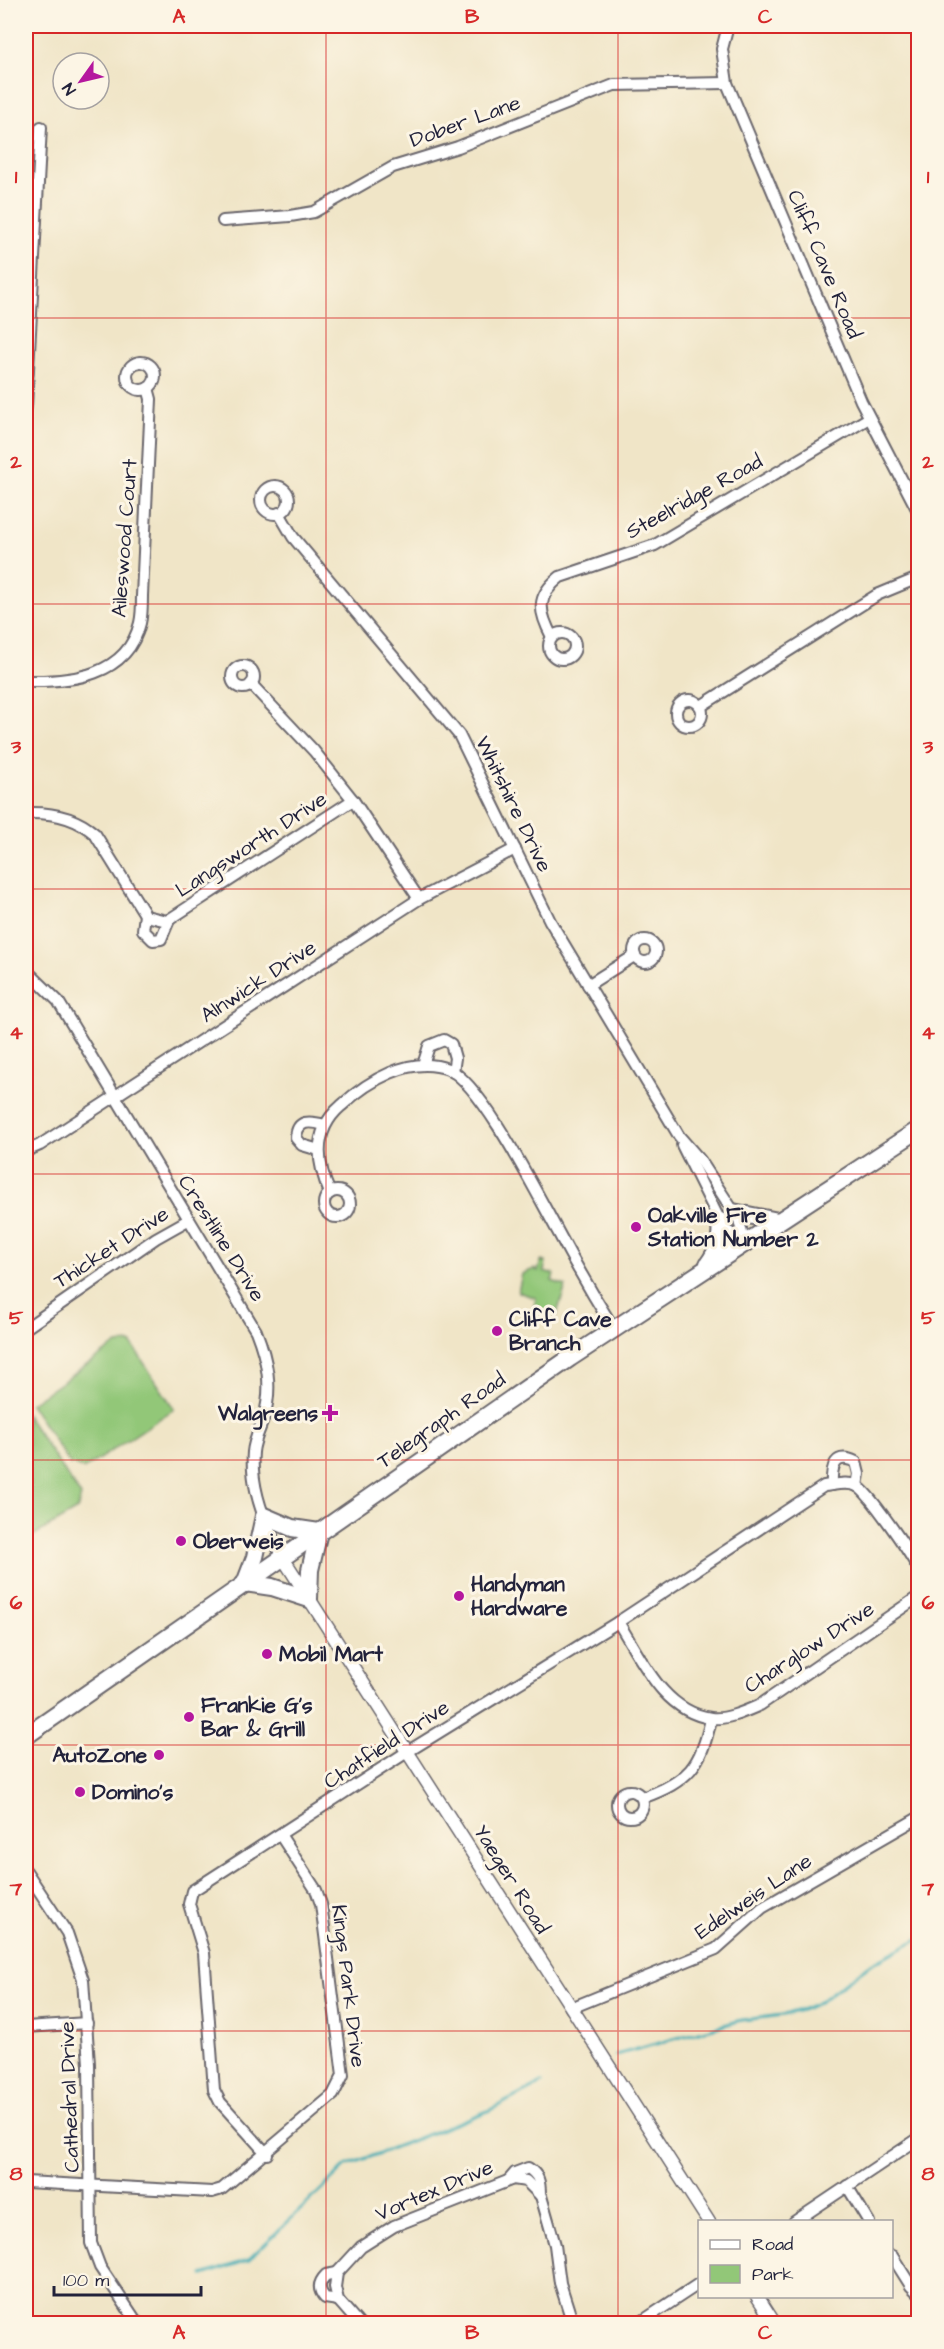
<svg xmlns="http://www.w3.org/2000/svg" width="944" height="2349" viewBox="0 0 944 2349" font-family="'Architects Daughter',sans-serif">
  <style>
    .green { fill: #92c778; stroke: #5a745a; stroke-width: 1.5 }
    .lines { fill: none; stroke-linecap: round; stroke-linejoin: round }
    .stream { stroke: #3bacb5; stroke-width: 3 }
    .minor-casing { stroke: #6a666c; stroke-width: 14 }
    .tertiary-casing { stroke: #6a666c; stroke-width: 15 }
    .primary-casing { stroke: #6a666c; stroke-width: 20 }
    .minor { stroke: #fff; stroke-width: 10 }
    .tertiary { stroke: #fff; stroke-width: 12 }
    .primary { stroke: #fff; stroke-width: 16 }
    .grid { fill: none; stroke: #d62828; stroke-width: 1.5; stroke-opacity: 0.55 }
    .poi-dot { fill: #b5179e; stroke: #fcf5e5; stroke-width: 2 }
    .labels { text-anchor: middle; stroke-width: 6; stroke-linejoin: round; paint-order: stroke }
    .street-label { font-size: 21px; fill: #22223b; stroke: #fcf5e5 }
    .poi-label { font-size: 21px; font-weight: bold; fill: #22223b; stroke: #fcf5e5; text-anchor: start }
    .neatline { fill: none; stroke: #d62828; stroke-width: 2 }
    .grid-label { font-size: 20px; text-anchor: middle; font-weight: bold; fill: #d62828 }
  </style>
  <rect width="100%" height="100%" fill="#fcf5e5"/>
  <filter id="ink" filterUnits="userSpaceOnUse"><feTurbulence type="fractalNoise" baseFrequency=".0167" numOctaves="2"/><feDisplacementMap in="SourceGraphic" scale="12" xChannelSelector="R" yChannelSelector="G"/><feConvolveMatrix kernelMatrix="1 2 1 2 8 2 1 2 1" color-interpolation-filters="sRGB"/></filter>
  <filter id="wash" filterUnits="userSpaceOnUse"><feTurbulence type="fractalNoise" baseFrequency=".008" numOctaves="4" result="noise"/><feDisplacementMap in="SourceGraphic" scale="24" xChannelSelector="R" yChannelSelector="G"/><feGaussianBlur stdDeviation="1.35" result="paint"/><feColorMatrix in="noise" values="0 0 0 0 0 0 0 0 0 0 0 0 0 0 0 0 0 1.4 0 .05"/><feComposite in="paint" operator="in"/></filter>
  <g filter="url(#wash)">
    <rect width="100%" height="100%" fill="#f0e5c7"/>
    <!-- green -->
    <g class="green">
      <path d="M541,1261l5,1 -2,9 10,3 -2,7 14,5 -10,30 -22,-9 2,-9 -18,-6 4,-18 12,-5 4,2z"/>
      <path d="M131,1343l43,66 -90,60 -14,-5 -40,-60 87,-60z"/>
      <path d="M26,1415l55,81 -4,14 -51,30z"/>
    </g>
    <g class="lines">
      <!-- stream -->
      <g class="stream">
        <path d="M616,2055l126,-35 41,-5 18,-5 17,-7 51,-38 49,-26"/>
        <path d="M203,2275l45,-15 98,-94 142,-55 54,-28"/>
        <path d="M83,2324l1,-1"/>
      </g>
    </g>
  </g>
  <g filter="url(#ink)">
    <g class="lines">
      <!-- minor casing -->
      <g class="minor-casing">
        <g id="minor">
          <path d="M728,26l-6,23 5,34 134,318 57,110"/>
          <path d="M223,221l67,-5 24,-4 79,-45 65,-20 156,-62 113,-2"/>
          <circle cx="141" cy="376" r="14"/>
          <path d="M26,407l15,-280"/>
          <circle cx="275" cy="500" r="14"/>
          <path d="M279,513l14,24 166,198 91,186 129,215 21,24 39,60 5,22"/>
          <circle cx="562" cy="646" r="13"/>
          <path d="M552,637c-13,-25 -17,-40 8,-60l95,-32 214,-127"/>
          <circle cx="243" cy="677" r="11"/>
          <path d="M26,681c44,1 101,-4 114,-58 2,-8 2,-18 2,-27l9,-197 -3,-11"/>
          <path d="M251,684l63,67 39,49 66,99"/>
          <circle cx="689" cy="713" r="13"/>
          <path d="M701,706l176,-111 41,-17"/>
          <path d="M26,813c25,-1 50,4 69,21l51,82 21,5 186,-121"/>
          <path d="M145,915l-2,15 10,10 8,-1 8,-19"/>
          <circle cx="645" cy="951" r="11"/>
          <path d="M26,970l32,31 198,330c11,28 17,56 8,86 -4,12 -10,23 -11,35 -3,36 13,75 30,106"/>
          <path d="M588,985l46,-29"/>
          <path d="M423,1065l6,-19 15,-6 7,4 4,14 -2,14"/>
          <path d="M682,1145l42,84 20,13"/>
          <path d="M319,1150l-17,-5 -6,-7c1,-19 14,-17 29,-13"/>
          <path d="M26,1151l14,-6 379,-246 96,-50"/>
          <circle cx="337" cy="1204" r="13"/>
          <path d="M330,1193c-14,-31 -17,-63 11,-87 27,-25 69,-51 107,-37 33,13 90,127 109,161 18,34 37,67 57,99"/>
          <path d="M26,1328l130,-90 32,-18"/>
          <path d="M832,1485c-1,-19 3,-33 24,-23l3,12 -2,12"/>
          <path d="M618,1622c23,36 45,90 93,96 16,2 35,-7 49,-13l158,-108"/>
          <circle cx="630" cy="1804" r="13"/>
          <path d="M642,1798c47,-17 59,-32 69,-79"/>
          <path d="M26,1871l41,62 16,47 6,84 2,179 9,24 38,57"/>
          <path d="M571,2008l145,-59 46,-41 156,-90"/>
          <path d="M26,2027l61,-4"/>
          <path d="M267,2154l-47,-52 -6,-12 -10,-137 -15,-49 3,-13 215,-139 211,-130 206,-136c10,-1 24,-5 33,0 12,6 53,67 61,82"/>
          <path d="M509,2180l6,-7 13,-5c11,7 12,14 12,27"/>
          <path d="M26,2182l186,10 10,-3 111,-94 10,-20 -22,-171 -5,-14 -35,-54"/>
          <path d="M847,2186l22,36"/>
          <path d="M794,2222l124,-83"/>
          <path d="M892,2256l19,30 7,7"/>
          <path d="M337,2273l-11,2c-8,8 -8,15 -1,23l13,2"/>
          <path d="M359,2324l-21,-24 -3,-13 2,-14 24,-26 33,-21 119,-47 13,2 15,15 14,49 5,38 13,41"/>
          <path d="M638,2324l62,-41"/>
        </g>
      </g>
      <!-- tertiary casing -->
      <g class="tertiary-casing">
        <g id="tertiary">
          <path d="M283,1558l426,664"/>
          <path d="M757,2296l18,28"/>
        </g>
      </g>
      <!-- primary casing -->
      <g class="primary-casing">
        <g id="primary">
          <path d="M733,1212l45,9"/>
          <path d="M708,1264c10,-14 14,-25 12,-43"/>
          <path d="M245,1583l27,4 37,12 1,-29 9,-38"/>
          <path d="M245,1583l10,-26 9,-41 28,12 27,4"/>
          <path d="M26,1736l544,-378 348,-228"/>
        </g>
      </g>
      <!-- minor -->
      <use href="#minor" class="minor"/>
      <!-- tertiary -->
      <use href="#tertiary" class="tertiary"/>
      <!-- primary -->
      <use href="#primary" class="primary"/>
    </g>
  </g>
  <!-- grid -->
  <path class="grid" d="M326,26v2298M618,26v2298M26,318h892M26,604h892M26,889h892M26,1174h892M26,1460h892M26,1745h892M26,2031h892"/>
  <!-- markers -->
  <g class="poi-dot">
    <circle cx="636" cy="1227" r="6"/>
    <circle cx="497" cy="1331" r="6"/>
    <path d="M327 1404h6v6h6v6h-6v6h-6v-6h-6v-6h6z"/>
    <circle cx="181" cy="1541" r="6"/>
    <circle cx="459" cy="1596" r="6"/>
    <circle cx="267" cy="1654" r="6"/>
    <circle cx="189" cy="1717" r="6"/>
    <circle cx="159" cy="1755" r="6"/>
    <circle cx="80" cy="1792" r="6"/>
  </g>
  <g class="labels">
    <!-- street labels -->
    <g class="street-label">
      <text transform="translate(465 121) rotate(-20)" y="7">Dober Lane</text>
      <text transform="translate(825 264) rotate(67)" y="7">Cliff Cave Road</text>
      <text transform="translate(694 496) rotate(-29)" y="7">Steelridge Road</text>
      <text transform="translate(124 538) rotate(-86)" y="7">Aileswood Court</text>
      <text transform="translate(514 804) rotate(64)" y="7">Whitshire Drive</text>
      <text transform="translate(251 844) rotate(-33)" y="7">Langsworth Drive</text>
      <text transform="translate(258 981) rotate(-33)" y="7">Alnwick Drive</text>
      <text transform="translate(222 1238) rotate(58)" y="7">Crestline Drive</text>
      <text transform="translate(111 1247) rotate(-33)" y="7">Thicket Drive</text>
      <text transform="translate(441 1420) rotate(-35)" y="7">Telegraph Road</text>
      <text transform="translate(809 1647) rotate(-33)" y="7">Charglow Drive</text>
      <text transform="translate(386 1744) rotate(-33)" y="7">Chatfield Drive</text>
      <text transform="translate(512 1879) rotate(58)" y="7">Yaeger Road</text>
      <text transform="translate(753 1896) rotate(-34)" y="7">Edelweis Lane</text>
      <text transform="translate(349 1986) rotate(83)" y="7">Kings Park Drive</text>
      <text transform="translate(69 2097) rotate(-92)" y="7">Cathedral Drive</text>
      <text transform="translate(434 2190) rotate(-23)" y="7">Vortex Drive</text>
    </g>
    <!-- poi labels -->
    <g class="poi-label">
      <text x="648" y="1222">Oakville Fire<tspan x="648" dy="24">Station Number 2</tspan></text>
      <text x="509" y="1326">Cliff Cave<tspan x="509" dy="24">Branch</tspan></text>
      <text x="318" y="1420" text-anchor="end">Walgreens</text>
      <text x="193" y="1548">Oberweis</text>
      <text x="471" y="1591">Handyman<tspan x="471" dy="24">Hardware</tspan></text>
      <text x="279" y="1661">Mobil Mart</text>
      <text x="201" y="1712">Frankie G's<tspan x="201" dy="24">Bar &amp; Grill</tspan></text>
      <text x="147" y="1762" text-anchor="end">AutoZone</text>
      <text x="92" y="1799">Domino's</text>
    </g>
  </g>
  <!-- margin -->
  <rect width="944" height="2349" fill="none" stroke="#fcf5e5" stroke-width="66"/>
  <!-- legend -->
  <rect x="698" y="2220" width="195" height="78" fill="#fcf5e5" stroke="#a5a1a1" stroke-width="1.5"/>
  <rect x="710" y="2240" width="30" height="9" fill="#ffffff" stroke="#a5a1a1" stroke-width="1.5"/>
  <text x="752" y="2250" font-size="18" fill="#22223b">Road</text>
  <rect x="710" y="2265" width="30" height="18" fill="#92c778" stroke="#a5a1a1" stroke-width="1.5"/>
  <text x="752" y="2280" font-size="18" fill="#22223b">Park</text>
  <!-- north arrow -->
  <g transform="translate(81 81) rotate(236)"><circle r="28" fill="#fcf5e5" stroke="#a5a1a1" stroke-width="1.5"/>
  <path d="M0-4.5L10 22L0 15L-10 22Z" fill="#b5179e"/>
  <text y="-9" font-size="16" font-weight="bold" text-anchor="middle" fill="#22223b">N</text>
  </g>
  <!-- scale -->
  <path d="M54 2286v9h147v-9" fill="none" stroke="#22223b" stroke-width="3"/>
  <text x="63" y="2286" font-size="18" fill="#22223b" stroke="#fcf5e5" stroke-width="4.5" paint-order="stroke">100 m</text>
  <rect x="33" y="33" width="878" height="2283" class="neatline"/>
  <g class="grid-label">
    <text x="179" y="23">A</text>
    <text x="472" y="23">B</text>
    <text x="765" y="23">C</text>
    <text x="16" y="183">1</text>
    <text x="928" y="183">1</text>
    <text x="16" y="468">2</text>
    <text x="928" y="468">2</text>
    <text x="16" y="753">3</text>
    <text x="928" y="753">3</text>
    <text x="16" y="1039">4</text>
    <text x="928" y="1039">4</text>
    <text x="16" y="1324">5</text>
    <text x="928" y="1324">5</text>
    <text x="16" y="1609">6</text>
    <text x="928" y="1609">6</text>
    <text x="16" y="1895">7</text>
    <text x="928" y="1895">7</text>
    <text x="16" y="2180">8</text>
    <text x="928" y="2180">8</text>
    <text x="179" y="2339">A</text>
    <text x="472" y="2339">B</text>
    <text x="765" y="2339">C</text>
  </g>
</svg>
